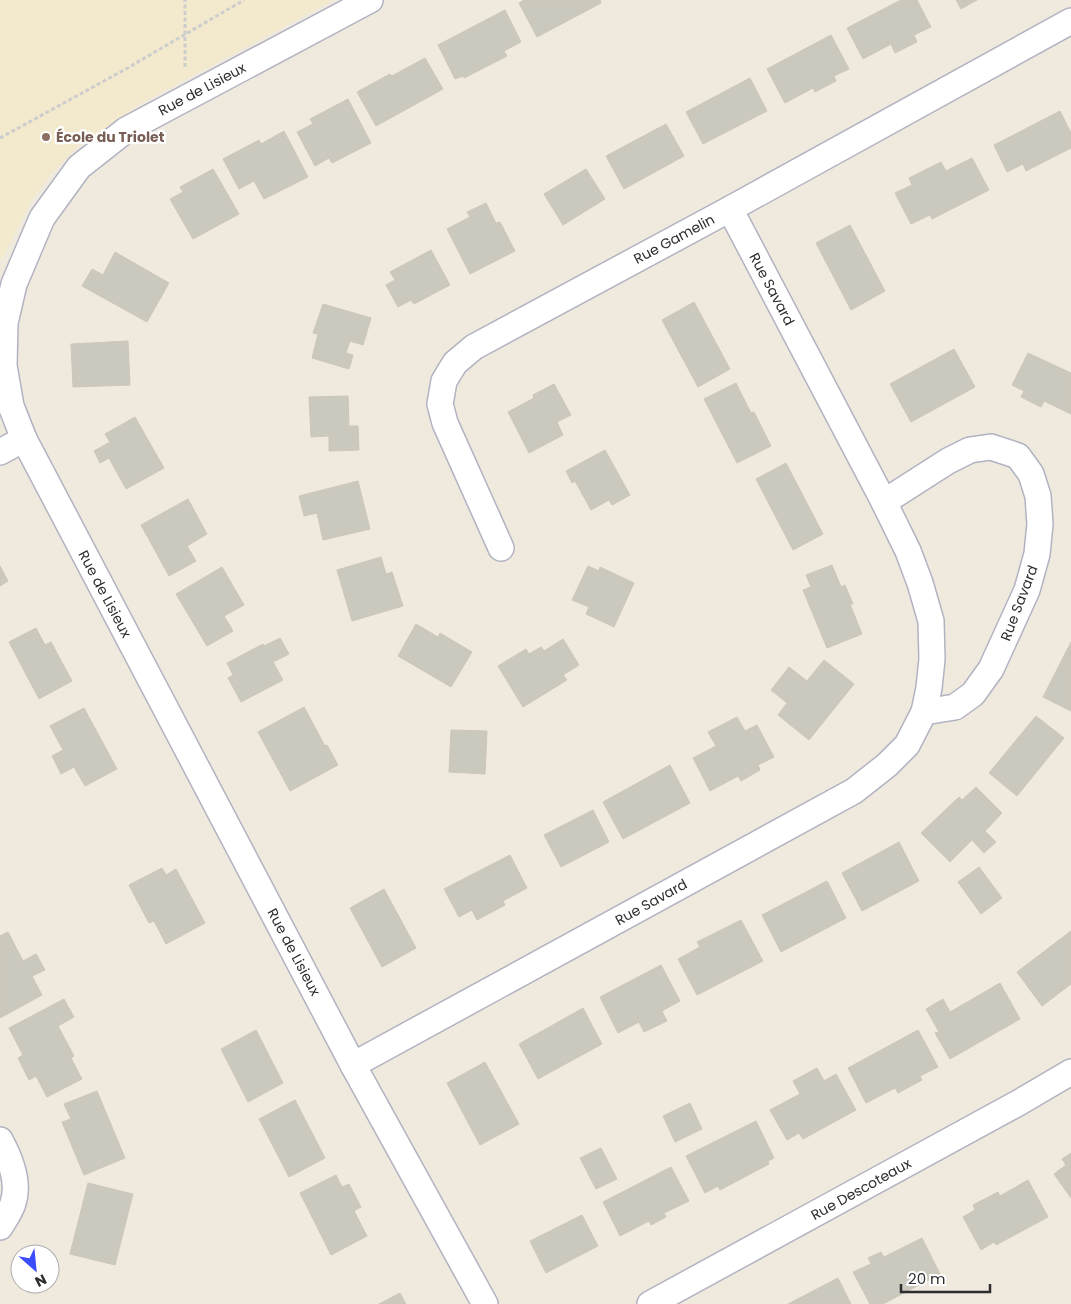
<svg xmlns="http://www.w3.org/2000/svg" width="1071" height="1304" viewBox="0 0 1071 1304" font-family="Poppins,sans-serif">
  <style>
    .education { fill: #f3eacd }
    .building { fill: #cbc8bd; stroke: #ccc7b7 }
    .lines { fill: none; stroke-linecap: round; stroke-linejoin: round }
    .minor-casing { stroke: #b2b3c2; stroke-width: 28 }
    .path { stroke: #cdcdcd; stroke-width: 3; stroke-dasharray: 4 2.5; stroke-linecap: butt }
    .minor { stroke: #fff; stroke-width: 25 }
    .education-dot { fill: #8d6e63; stroke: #fff; stroke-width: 2 }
    .labels { text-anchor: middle; stroke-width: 4.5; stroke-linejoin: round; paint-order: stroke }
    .street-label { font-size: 14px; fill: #2d2d2d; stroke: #fff }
    .education-label { font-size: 14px; font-weight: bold; fill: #785e54; stroke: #fff; text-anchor: start }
  </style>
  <rect width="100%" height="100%" fill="#f0eade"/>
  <!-- education -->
  <path class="education" d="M0,0h333l-195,105 -62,43 -25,26 -20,27 -29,58 -2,1z"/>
  <!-- building -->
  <g class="building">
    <path d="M524,0h76l1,3 -64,34 -18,-34z"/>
    <path d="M901,0h16l14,27 -17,8 3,7 -22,11 -4,-9 -28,15 -16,-31z"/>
    <path d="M956,0h21l-16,9z"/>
    <path d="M505,10l16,32 -17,9 3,5 -43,22 -1,-2 -8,3 -17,-34z"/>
    <path d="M831,35l18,34 -15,7 2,5 -21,11 -2,-4 -28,15 -18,-34z"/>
    <path d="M425,58l18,31 -67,37 -19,-34 33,-18 2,2z"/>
    <path d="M750,78l17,33 -64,33 -17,-32z"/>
    <path d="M348,99l23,44 -39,20 -3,-5 -14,8 -18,-34 16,-8 -3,-5z"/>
    <path d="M1060,111l11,22v15l-45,23 -3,-7 -16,8 -13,-27z"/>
    <path d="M666,124l18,32 -60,33 -18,-33z"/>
    <path d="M284,131l24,46 -44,22 -10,-18 -15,8 -16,-30 36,-19 2,4z"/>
    <path d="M972,158l17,32 -57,29 -2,-4 -19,9 -16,-31 17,-8 -3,-7 32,-16 5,9z"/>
    <path d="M213,169l26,45 -46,25 -23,-40 13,-7 -3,-5z"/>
    <path d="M586,169l19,30 -42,26 -19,-31z"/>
    <path d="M486,203l10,20 4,-1 15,29 -45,23 -23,-45 23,-12 -3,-5z"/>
    <path d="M850,225l35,66 -34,19 -35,-67z"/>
    <path d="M431,250l19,35 -36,19 -3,-4 -13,7 -12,-22 9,-5 -5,-8z"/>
    <path d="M115,252l54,31 -22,39 -65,-36 10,-17 11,6z"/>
    <path d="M694,302l36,67 -32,18 -36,-67z"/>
    <path d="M323,304l48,14 -8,27 -13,-4 -4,12 7,2 -4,14 -37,-11 6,-24 -5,-1z"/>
    <path d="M128,341l2,44 -57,2 -2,-43z"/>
    <path d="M954,349l21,38 -64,35 -21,-38z"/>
    <path d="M1028,353l43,20v41l-27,-13 -3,6 -20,-10 3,-6 -12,-6z"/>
    <path d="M736,383l15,30 3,-1 17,34 -34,17 -33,-64z"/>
    <path d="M554,384l17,31 -14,7 6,13 -34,18 -21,-41 26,-14 -1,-3z"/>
    <path d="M348,396l1,30h9l1,24 -30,1v-15l-18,1 -2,-40z"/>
    <path d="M135,417l29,51 -38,21 -17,-31 -9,5 -6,-12 16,-9 -5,-8z"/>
    <path d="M605,450l25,45 -18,10 -3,-5 -18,10 -16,-29 -3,2 -6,-12z"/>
    <path d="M786,463l37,71 -30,16 -37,-71z"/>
    <path d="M358,481l12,48 -47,11 -6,-27 -13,3 -5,-20z"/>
    <path d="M188,499l19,35 -20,12 9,15 -27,15 -28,-51z"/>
    <path d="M381,557l5,17 6,-2 11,34 -51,15 -15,-51z"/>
    <path d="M832,565l9,22 4,-2 8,19h-3l12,30 -35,14 -24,-58 8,-3 -5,-12z"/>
    <path d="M0,566l8,15 -8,5z"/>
    <path d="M588,566l11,5 1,-4 34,16 -20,44 -28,-13 3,-7 -17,-7z"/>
    <path d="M222,567l22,38 -20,11 9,15 -26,15 -31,-52z"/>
    <path d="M416,624l22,13 2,-4 32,19 -21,35 -53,-31z"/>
    <path d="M36,628l9,17 6,-3 21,39 -33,18 -30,-57z"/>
    <path d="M280,638l9,16 -16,8 10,18 -42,22 -13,-24 5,-3 -6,-12 36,-19 1,2z"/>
    <path d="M563,639l16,26 -16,10 4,5 -44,27 -25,-41 28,-17 3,5 12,-7 3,4z"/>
    <path d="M1071,642v69l-28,-14z"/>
    <path d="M824,660l30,24 -45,56 -31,-25 9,-12 -16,-13 18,-23 18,14z"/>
    <path d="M304,707l21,39 2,-1 11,20 -48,26 -32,-59z"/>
    <path d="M84,708l33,61 -32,17 -11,-19 -13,7 -9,-18 11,-6 -13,-24z"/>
    <path d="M1036,716l28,22 -47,58 -28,-23z"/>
    <path d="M737,717l8,14 12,-6 17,32 -16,8 2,5 -19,11 -3,-5 -28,15 -17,-33 23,-12 -8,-14z"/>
    <path d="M451,730l36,1 -2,43 -36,-2z"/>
    <path d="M670,765l20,38 -67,36 -20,-37z"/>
    <path d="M976,787l26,26 -17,18 11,11 -12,11 -12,-13 -22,22 -29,-29 38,-36 3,3z"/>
    <path d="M593,810l16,32 -48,25 -17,-32z"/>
    <path d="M899,842l20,39 -57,30 -20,-38z"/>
    <path d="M510,855l17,33 -24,13 2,4 -28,15 -5,-10 -13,7 -15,-28z"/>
    <path d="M979,867l23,31 -21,16 -23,-32z"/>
    <path d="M162,868l4,7 10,-6 29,54 -39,21 -12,-23 -5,2 -20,-38z"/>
    <path d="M827,881l19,37 -65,34 -19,-37z"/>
    <path d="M384,889l32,59 -34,19 -32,-59z"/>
    <path d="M741,920l22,41 -66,34 -19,-36 22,-12 -3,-5z"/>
    <path d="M1071,931v53l-29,22 -25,-34z"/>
    <path d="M8,932l15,29 13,-7 9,16 -13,6 10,19 -42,23v-82z"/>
    <path d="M661,965l19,36 -18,10 5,10 -23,11 -5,-10 -21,11 -18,-36z"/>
    <path d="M1000,983l20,36 -70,40 -15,-26 4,-1 -13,-23 17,-10 7,13z"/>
    <path d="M64,999l10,18 -16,9 16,30 -3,2 11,21 -35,18 -11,-21 -7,4 -11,-22 5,-3 -14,-27z"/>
    <path d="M583,1008l19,36 -64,35 -19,-35z"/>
    <path d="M256,1030l27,53 -35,19 -27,-53z"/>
    <path d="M918,1030l20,37 -18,9 2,4 -24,13 -3,-5 -29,15 -18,-35z"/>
    <path d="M485,1062l34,62 -39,21 -33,-62z"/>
    <path d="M817,1068l7,13 12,-7 20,36 -53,29 -4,-6 -12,7 -17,-30 30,-16 -7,-13z"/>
    <path d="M97,1091l28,67 -41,17 -22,-53 9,-3 -7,-15z"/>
    <path d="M295,1100l30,58 -36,19 -30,-58z"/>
    <path d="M690,1103l12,26 -27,13 -12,-26z"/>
    <path d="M756,1121l18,37 -6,3 1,3 -49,26 -2,-4 -13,7 -19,-37z"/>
    <path d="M601,1148l16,31 -21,10 -16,-31z"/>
    <path d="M1071,1153v45l-17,-24 12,-9 -4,-6z"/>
    <path d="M671,1167l18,34 -25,12 2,4 -15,8 -2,-4 -29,15 -17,-34z"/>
    <path d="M336,1175l6,12 7,-3 12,23 -7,4 13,25 -36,19 -31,-62z"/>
    <path d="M1028,1180l20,37 -52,28 -2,-3 -13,8 -18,-33 12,-7 -2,-5 25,-13 2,4z"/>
    <path d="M88,1183l45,11 -18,71 -45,-11z"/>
    <path d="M582,1215l16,31 -52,27 -16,-32z"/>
    <path d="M922,1238l18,36 -57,30h-13l-17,-32 18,-8 -3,-6 13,-6 3,5z"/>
    <path d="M838,1278l13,26h-63z"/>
    <path d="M400,1293l6,11h-27z"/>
  </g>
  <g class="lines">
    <!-- minor casing -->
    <g class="minor-casing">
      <g id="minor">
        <path d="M370,0l-244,130 -47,37 -37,51 -28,66 -9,39 -1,43 7,40 13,33 329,626 132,239"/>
        <path d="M0,452l24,-13"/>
        <path d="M884,502l64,-41 22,-11 21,-3 27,9 13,18 7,22 2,28 -3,30 -10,36 -36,79 -18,25 -18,13 -31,5"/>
        <path d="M501,548l-56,-125 -5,-19 4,-23 11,-18 19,-16 256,-138 341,-188"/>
        <path d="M353,1065l501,-274 33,-26 20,-20 17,-33 5,-24 3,-29 -1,-38 -11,-38 -12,-32 -24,-49 -154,-293"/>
        <path d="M0,1140c10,18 20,42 13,63 -2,8 -9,17 -13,24"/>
        <path d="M650,1304l370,-202 51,-30"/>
      </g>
    </g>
    <!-- path -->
    <g class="path">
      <path d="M185,67v-67"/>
      <path d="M0,138l124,-68 120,-70"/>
    </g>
    <!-- minor -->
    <use href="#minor" class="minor"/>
  </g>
  <!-- markers -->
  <circle class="education-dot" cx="46" cy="137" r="5"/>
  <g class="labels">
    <!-- street labels -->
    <g class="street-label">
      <text transform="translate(202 89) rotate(-28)" y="5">Rue de Lisieux</text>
      <text transform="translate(674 239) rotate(-28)" y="5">Rue Gamelin</text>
      <text transform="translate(772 289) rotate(62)" y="5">Rue Savard</text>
      <text transform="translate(105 594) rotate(62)" y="5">Rue de Lisieux</text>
      <text transform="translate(1019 603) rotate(-69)" y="5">Rue Savard</text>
      <text transform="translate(651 902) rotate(-29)" y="5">Rue Savard</text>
      <text transform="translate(294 952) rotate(62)" y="5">Rue de Lisieux</text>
      <text transform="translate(861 1189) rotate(-29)" y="5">Rue Descoteaux</text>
    </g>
    <!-- education labels -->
    <g class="education-label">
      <text x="56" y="142">École du Triolet</text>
    </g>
  </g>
  <!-- north arrow -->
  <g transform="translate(35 1269) rotate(153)"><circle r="24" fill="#ffffff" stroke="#ababab"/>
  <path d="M0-4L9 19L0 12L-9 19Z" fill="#3c4cff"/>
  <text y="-8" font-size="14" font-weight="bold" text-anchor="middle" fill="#2d2d2d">N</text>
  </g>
  <!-- scale -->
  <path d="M901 1284v8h89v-8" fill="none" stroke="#2d2d2d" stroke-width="2.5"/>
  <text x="908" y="1284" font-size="15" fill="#2d2d2d" stroke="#ffffff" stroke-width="4" paint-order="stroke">20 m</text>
</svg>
